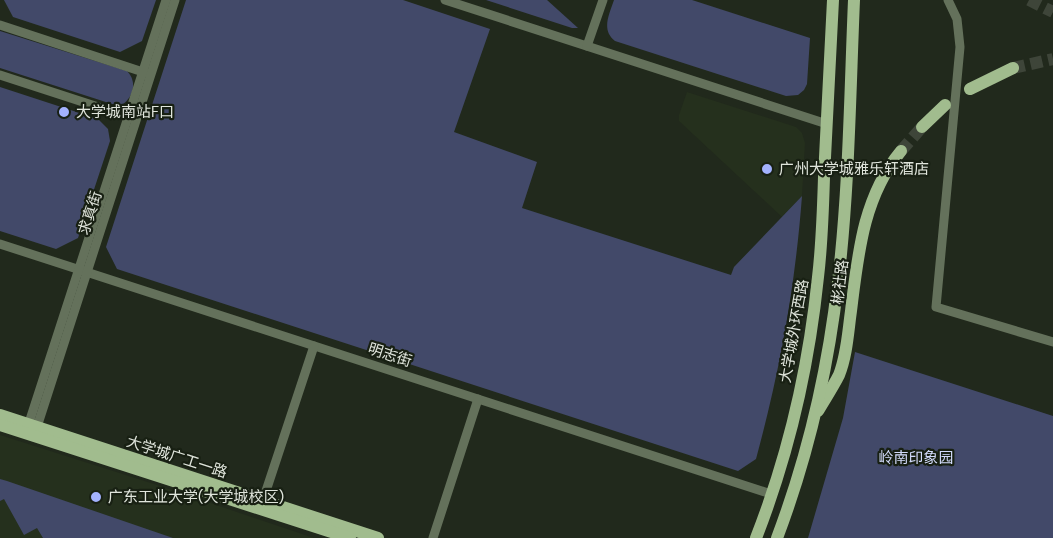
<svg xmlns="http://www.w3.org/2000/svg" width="1053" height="538" viewBox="0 0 1053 538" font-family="'DM Sans','Noto Sans SC',sans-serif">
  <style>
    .built { fill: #25301d }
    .green { fill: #424969 }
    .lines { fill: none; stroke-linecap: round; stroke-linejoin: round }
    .major-tunnel { stroke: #3e4539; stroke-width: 12; stroke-dasharray: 12 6; stroke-linecap: butt }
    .minor { stroke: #64715b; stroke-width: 9 }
    .major { stroke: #a1bc8e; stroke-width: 12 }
    .poi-dot { fill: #a3b2fd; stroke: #182013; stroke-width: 2 }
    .labels { text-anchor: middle; stroke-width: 4.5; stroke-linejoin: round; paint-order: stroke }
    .poi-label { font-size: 15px; fill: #e0e5dc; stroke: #182013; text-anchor: start }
    .street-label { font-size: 15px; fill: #e0e5dc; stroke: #182013 }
    .park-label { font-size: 15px; fill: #d3dbfb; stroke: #182013 }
  </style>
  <rect width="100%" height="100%" fill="#21291c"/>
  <!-- built -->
  <g class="built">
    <path d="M687,92l109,35 6,6 3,10 -3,53 -20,21 -103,-96v-6z"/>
    <path d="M0,435l157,50 157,53h-314z"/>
  </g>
  <!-- green -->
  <g class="green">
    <path d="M4,0h152l-14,41 -22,11 -107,-35z"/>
    <path d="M186,0h217l87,29 -36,103 83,30 -15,46 209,67 3,-8 68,-71c-7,92 -22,174 -46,263l-18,12 -621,-202 -11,-22z"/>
    <path d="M486,0h61l31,28h-6z"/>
    <path d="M614,0h78l118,38 -3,46 -3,6 -6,5 -12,1 -171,-55c-14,-11 -6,-26 -1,-41z"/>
    <path d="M0,31l127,40c10,10 7,25 -4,33h-11l-112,-36z"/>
    <path d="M0,87l98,32 10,10 2,12 -32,97 -22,11 -56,-18z"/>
    <path d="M855,352l198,64v122h-245l35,-120z"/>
    <path d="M0,479l7,2 166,57h-130l-6,-10 -13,7 -20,-36 -4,2z"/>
  </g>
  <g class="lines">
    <!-- major-tunnel -->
    <g class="major-tunnel">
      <path d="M1029,0l24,12"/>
      <path d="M1013,68l40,-9"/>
      <path d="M901,151l21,-24"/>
    </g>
    <!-- minor -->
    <g class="minor">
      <path d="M445,0l382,124"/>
      <path d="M948,0l9,19 3,28 -24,260 117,35"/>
      <path d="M0,25l146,48"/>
      <path d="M587,46l16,-46"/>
      <path d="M0,75l132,43"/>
      <path d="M0,244l771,250"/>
      <path d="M27,429l139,-429"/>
      <path d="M36,430l139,-430"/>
      <path d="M261,506l53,-160"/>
      <path d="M433,538l45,-139"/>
    </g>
    <!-- major -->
    <g class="major">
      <path d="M970,89l43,-21"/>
      <path d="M922,127l23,-22"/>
      <path d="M818,411c7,-12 15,-24 21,-36 8,-20 9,-43 12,-64 7,-57 12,-114 50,-160"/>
      <path d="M0,415l378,123"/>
      <path d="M0,425l350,113"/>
      <path d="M756,538c32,-82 53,-173 62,-261 4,-33 5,-66 6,-100 3,-59 6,-118 9,-177"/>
      <path d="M777,538c31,-82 51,-169 61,-256 11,-93 12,-188 16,-282"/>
    </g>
  </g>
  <!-- markers -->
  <g class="poi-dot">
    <circle cx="64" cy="112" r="6"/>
    <circle cx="767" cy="169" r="6"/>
    <circle cx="96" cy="497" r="6"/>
  </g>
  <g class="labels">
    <!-- poi labels -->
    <g class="poi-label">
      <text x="76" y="117">大学城南站F口</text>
      <text x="779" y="174">广州大学城雅乐轩酒店</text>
      <text x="108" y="502">广东工业大学(大学城校区)</text>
    </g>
    <!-- street labels -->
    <g class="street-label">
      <text transform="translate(90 213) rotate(-72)" y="5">求真街</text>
      <text transform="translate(840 282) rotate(-83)" y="5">彬社路</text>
      <text transform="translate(794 331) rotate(-80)" y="5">大学城外环西路</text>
      <text transform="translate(390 355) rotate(18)" y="5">明志街</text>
      <text transform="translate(177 457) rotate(18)" y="5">大学城广工一路</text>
    </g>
    <!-- park labels -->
    <g class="park-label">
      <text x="916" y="463">岭南印象园</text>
    </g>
  </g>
</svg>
